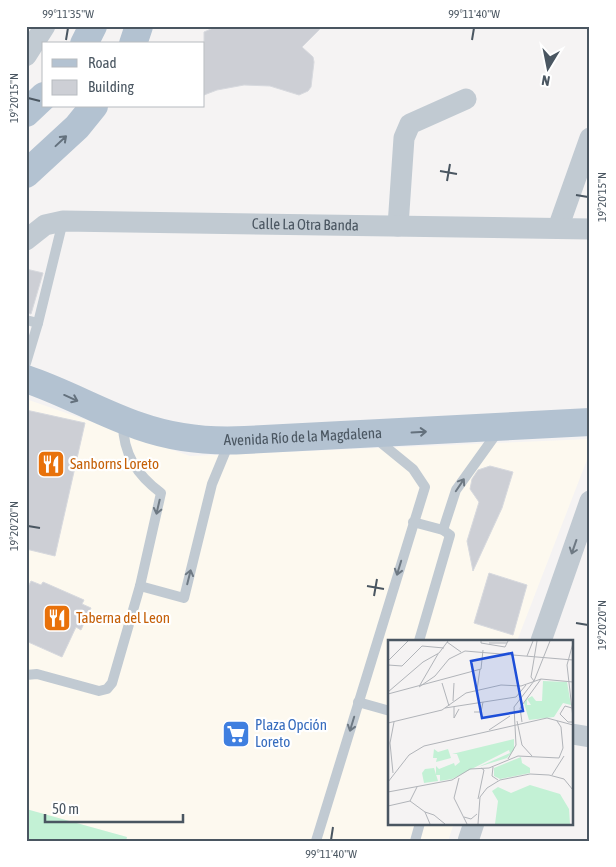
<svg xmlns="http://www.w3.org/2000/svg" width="616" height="867" viewBox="0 0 616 867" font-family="'Asap Condensed',sans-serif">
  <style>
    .commercial { fill: #fdf9ef }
    .green { fill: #c3f1d5 }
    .building { fill: #cdcfd5; stroke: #d7d9de }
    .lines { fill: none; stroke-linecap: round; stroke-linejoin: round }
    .lane { stroke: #c1cad2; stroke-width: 10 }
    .street { stroke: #c1cad2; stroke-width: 21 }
    .primary { stroke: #b3c2d1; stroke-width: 28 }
    .oneway { stroke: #64717d }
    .oneway2 { stroke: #6e7983 }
    .ticks { fill: none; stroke: #4a5661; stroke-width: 2 }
    .labels { text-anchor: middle; stroke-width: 4.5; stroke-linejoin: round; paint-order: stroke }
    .street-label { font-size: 15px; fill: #4a5661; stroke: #fff }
    .food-label { font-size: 15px; fill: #c56008; stroke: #fff; text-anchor: start }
    .shop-label { font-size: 15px; fill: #366cbe; stroke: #fff; text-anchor: start }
    .inset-road { fill: none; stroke: #b1b4b9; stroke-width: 1 }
    .view { fill: #1d4ed8; fill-opacity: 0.15; stroke: #1d4ed8; stroke-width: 2.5 }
    .inset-edge { fill: none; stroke: #4a5661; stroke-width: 2.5 }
    .neatline { fill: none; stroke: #4a5661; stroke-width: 2 }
    .ticks-label { font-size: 12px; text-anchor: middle; fill: #4a5661 }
  </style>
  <rect width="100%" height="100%" fill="#f5f3f3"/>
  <!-- commercial -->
  <path class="commercial" d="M26,399l164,57 400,-17v13l-73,189h-127v182h64l-6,18h-322l1,-4 -101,-28z"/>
  <!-- green -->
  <path class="green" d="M26,809l101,28 -1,4h-100z"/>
  <!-- building -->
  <g class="building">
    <path d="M218,26h105l-21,21 11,10 1,5 -3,25 -3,4 -9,4 -29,-9 -26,-1 -27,5 -13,5v-63z"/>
    <path d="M26,269l17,4 -12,41 -5,-1z"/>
    <path d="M26,410l59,13 -30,133 -29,-7z"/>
    <path d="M490,466l23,6 -11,36 -29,63 -6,-30 12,-39 -9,-13 2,-10 6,-9z"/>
    <path d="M489,573l38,12 -14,50 -39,-12z"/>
    <path d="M31,581l10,4 2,-3 41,18 -2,4 9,4 -10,22 -5,-3 -14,30 -36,-16v-50z"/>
  </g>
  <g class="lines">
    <!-- lane -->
    <g class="lane">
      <path d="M26,320l12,3 25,-102"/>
      <path d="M26,363l12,-40"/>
      <path d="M413,522l30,8 7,5 -31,106"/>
      <path d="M443,530l13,-40 43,-60"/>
      <path d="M140,586l44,12 28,-114 17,-41"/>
      <path d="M26,675l11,-1 62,17 8,-2 5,-6 28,-97 21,-93c-24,-18 -38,-39 -38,-70"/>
      <path d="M358,702l32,9"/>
      <path d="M316,841l109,-354 -12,-18 -38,-31"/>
      <path d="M415,841l5,-18"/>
    </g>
    <!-- street -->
    <g class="street">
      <path d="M26,56l19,-30"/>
      <path d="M398,226l6,-88 6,-14 56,-25"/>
      <path d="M558,228l32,-90"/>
      <path id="s1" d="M26,240l19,-15 18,-4 527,8"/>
      <path d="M541,641l49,-140"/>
      <path d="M572,734l18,3"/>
      <path d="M468,841l6,-18"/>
    </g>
    <!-- primary -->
    <g class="primary">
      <path d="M84,44l9,-18"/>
      <path d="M133,44l6,-18"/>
      <path d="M26,113l18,-17"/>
      <path d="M26,174l51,-47 17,-21"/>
      <path id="s2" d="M26,379c39,13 75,34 113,47 34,12 70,16 106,14l345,-18"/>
    </g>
  </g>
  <!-- one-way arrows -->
  <defs><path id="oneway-shaft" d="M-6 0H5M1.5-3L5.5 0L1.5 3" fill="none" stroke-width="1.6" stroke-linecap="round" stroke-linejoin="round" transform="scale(1.25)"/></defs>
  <g class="oneway">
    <use href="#oneway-shaft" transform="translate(61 141) rotate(-43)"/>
    <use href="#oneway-shaft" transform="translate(71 398) rotate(24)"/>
    <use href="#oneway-shaft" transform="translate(419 432) rotate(-3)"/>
  </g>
  <g class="oneway2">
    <use href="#oneway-shaft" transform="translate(460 485) rotate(-56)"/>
    <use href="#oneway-shaft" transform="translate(158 507) rotate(103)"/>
    <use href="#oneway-shaft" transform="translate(574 547) rotate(109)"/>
    <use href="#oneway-shaft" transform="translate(399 568) rotate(107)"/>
    <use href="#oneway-shaft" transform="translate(189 577) rotate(-76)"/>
    <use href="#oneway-shaft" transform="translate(352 724) rotate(107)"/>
  </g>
  <!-- ticks -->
  <path class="ticks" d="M66,40l2,-12M472,40l2,-12M28,98l12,3M440,171l17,3M447,181l3,-17M576,195l12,2M28,526l12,2M367,586l17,3M374,596l3,-17M576,623l12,2M331,840l2,-13"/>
  <!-- icons -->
  <defs>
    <g id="restaurant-square" transform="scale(1.4375)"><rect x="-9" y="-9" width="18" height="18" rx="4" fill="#e8710a" stroke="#fff"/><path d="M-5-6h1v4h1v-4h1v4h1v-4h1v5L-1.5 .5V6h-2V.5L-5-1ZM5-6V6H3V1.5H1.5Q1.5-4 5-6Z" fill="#fff"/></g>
    <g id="supermarket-square" transform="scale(1.4375)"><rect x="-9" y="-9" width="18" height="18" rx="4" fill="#3f7fe0" stroke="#fff"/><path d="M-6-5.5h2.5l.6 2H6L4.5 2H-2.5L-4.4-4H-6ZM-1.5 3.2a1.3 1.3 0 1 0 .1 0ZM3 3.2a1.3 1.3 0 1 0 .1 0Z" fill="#fff"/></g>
  </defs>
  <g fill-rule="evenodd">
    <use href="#restaurant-square" x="51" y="464"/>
    <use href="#restaurant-square" x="57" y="618"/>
    <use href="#supermarket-square" x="236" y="734"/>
  </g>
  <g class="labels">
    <!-- street labels -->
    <g class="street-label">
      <text dy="5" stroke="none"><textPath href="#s1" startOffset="285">Calle La Otra Banda</textPath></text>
      <text dy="5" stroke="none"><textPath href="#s2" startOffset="288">Avenida Río de la Magdalena</textPath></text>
    </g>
    <!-- food labels -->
    <g class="food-label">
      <text x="70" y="469">Sanborns Loreto</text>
      <text x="76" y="623">Taberna del Leon</text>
    </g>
    <!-- shop labels -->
    <g class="shop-label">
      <text x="255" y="730">Plaza Opción<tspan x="255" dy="17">Loreto</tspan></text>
    </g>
  </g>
  <!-- overview -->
  <g transform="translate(388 640)">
    <rect width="185" height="185" fill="#f5f3f3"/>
    <path d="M155,41l24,1 4,23 -8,-2 -9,14 -25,3 -5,-17 3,-4v6h4l-4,-6 5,-3 4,5h6zM126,99v11l-7,8 -29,9 32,-14 -1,-3 -57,29 -12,2v-6h-4v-9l3,3 15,-6 1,3 5,-4 -3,-8h-5zM46,109l4,3 10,-3 3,9 -15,4 1,-4h-4zM133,117l1,6 8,5v5l-30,6 -6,-3v-8zM46,128l4,13 -14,2 -2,-10 3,-4zM142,145l30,9 9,15 1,15h-75l3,-23 -6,-10 6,-4 13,6z" fill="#c3f1d5"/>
    <path class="inset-road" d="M93,1v2l24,4 3,-6M59,2l14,10M101,3h18M185,3l-6,22 6,53M139,16l6,-15M0,21l20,-20M0,25l14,1 20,-20 22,2M146,41l-3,-4 6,-36M54,43l7,23M32,45l18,-31M31,47l16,-11 14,-17 16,-8 108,9M89,50l3,-21M0,52l35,-30 16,-9 9,-12M0,54l93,-25 2,-19M65,61l1,-18M66,67v11l5,-9M57,68l71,-11 10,-12M184,68l-7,-2 -5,8 8,8h5M86,72h7l2,-10M129,81l5,24 10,11M134,82l-2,-14 21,-29M0,83l54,-13 24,-17 35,-8 20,1 20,-7 32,3M101,90l21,-14M120,119l8,-14 -2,-38 20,-26 16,-40M105,127l-1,9 6,4M5,133l-3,-30 4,-21M164,135l12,-19M71,138l-5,20 13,26M0,142l21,-27 15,-9 123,-28 26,7M0,152l64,-12 18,-11 19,-1 29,-12 41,2 4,-10 -2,-21 -4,-6M90,159l6,-29 -3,-2M22,161l7,-14M0,166l22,-5 15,11 5,12M37,172l9,3 11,9M76,177l7,2 6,-5M90,184l2,-27 7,-9 13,-8 30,-6 19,1 15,4 9,11"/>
    <path class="view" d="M124,13l11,58 -41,7 -11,-57z"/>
    <rect width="185" height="185" class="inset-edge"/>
  </g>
  <!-- border -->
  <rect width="616" height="867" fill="none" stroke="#ffffff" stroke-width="55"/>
  <!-- legend -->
  <rect x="42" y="42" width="162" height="65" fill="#ffffff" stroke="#b7bbc0"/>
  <rect x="52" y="59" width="25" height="8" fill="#b3c2d1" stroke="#b7bbc0"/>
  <text x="88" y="68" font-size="15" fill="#4a5661">Road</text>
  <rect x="52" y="80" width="25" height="15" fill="#cdcfd5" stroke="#b7bbc0"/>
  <text x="88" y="92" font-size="15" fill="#4a5661">Building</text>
  <!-- north arrow -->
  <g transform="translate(548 68) rotate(190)" stroke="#ffffff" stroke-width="4" paint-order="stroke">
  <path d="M0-4L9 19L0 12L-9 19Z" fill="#4a5661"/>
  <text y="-8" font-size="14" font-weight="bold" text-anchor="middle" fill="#4a5661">N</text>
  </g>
  <!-- scale -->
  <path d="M45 814v8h138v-8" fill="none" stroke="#4a5661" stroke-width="2.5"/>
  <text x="52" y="814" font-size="15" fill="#4a5661" stroke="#ffffff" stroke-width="4" paint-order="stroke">50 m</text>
  <rect x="28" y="28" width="560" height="812" class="neatline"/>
  <g class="ticks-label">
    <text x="68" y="18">99°11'35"W</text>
    <text x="474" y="18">99°11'40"W</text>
    <text transform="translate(14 98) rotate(-90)" y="4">19°20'15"N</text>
    <text transform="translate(602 197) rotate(-90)" y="4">19°20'15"N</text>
    <text transform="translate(14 526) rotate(-90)" y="4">19°20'20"N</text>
    <text transform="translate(602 625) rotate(-90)" y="4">19°20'20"N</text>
    <text x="331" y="858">99°11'40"W</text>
  </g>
</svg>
